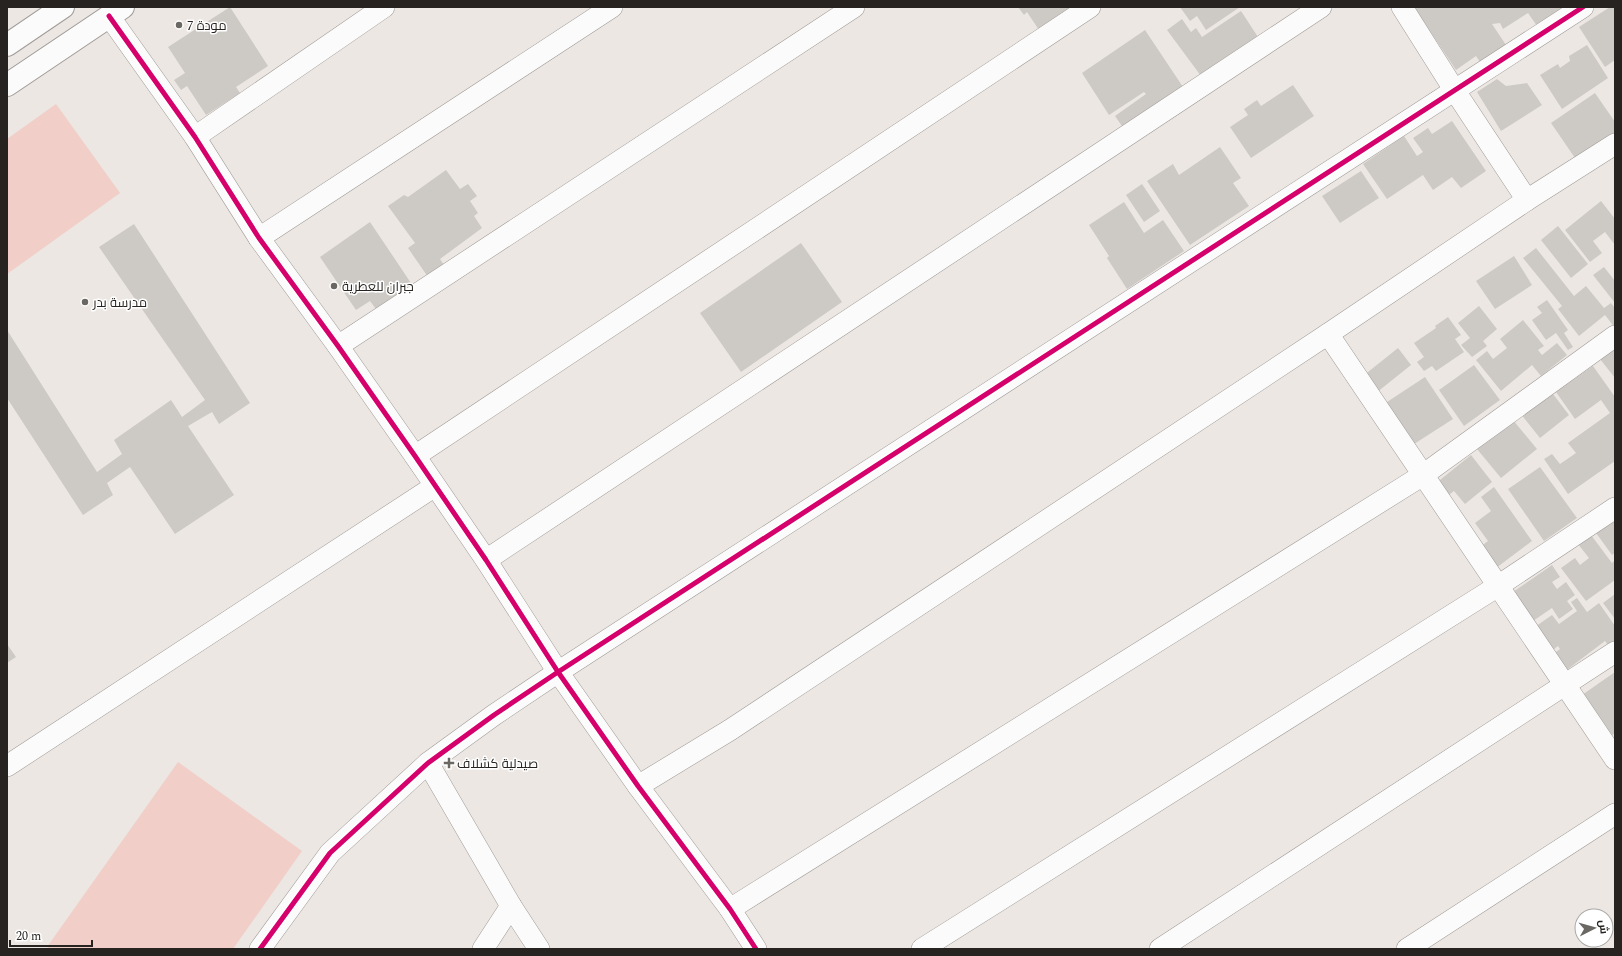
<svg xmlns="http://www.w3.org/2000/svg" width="1622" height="956" viewBox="0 0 1622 956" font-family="Spectral,Cairo,serif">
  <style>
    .green { fill: #f1cec8 }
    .building { fill: #cdcac6 }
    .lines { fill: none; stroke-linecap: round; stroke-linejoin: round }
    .minor-casing { stroke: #a09c99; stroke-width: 22 }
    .tertiary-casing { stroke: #a09c99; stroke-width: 24 }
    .minor { stroke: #fcfbfb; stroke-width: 21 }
    .tertiary { stroke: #fcfbfb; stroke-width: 22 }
    .cycleway-casing { stroke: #fff; stroke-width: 8 }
    .cycleway { stroke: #d6006c; stroke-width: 5 }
    .poi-dot { fill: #6b6864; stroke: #fff; stroke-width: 1.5 }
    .labels { text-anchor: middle; stroke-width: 3; stroke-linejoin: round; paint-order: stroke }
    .poi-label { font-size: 13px; fill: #262320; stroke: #fff; text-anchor: start }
  </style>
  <rect width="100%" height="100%" fill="#ece7e2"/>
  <!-- green -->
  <g class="green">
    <path d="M56,104l64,89 -113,81v-135z"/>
    <path d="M178,762l124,89 -69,98h-183l-3,-2z"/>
  </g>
  <!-- building -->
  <g class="building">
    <path d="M230,7l38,59 -32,21 4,6 -34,22 -19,-29 -6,4 -7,-10 11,-7 -17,-26z"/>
    <path d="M1018,7h55l-34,23 -12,-18 -3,3z"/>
    <path d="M1180,7h60l-34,23 -9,-14 -7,5z"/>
    <path d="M1414,7h152l-29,19 -9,-13 -25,16 -3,-6 -8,1 16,24 -26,17 -6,-9 -20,14z"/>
    <path d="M1610,7h5v53l-10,7 -26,-40z"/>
    <path d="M1241,11l17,26 -57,39 -34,-46 15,-11 9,13 5,-4 6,9z"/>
    <path d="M1145,30l44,66 -60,40 -14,-20 31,-22 -2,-2 -35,23 -27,-42z"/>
    <path d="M1587,45l21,33 -46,31 -22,-34 18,-11 2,4 10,-7 -1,-5z"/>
    <path d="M1497,79l9,7 21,-3 15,22 -41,26 -24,-39z"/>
    <path d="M1293,85l21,31 -63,42 -21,-31 18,-12 -4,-6 13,-9 4,6z"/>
    <path d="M1595,93l20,29v14l-40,22 -24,-35z"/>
    <path d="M1452,121l34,50 -25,17 -9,-11 -19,13 -10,-15 -36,24 -24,-35 41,-28 13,20 6,-4 -10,-14 15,-10 4,6z"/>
    <path d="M1220,147l21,31 -8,5 16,23 -59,39 -43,-64 26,-17 6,11z"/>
    <path d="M446,170l14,19 8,-5 9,12 -7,5 8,12 -4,3 8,12 -42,31 4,6 -16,12 -20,-29 7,-5 -27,-37 16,-11 4,2z"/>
    <path d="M1361,171l18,27 -39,25 -18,-27z"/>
    <path d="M1142,184l18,27 -16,11 -18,-27z"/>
    <path d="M1601,201l14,18v26l-10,-13 -12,9 9,12 -12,9 -25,-32z"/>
    <path d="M1124,202l20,31 19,-13 21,31 -57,38 -20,-31 2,-2 -20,-31z"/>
    <path d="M370,222l45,67 -39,20 -6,-8 -14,9 -36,-53z"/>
    <path d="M134,224l116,179 -31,21 -7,-12 -24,14 46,69 -59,39 -45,-67 -23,16 6,12 -30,20 -76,-117v-68l90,142 25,-18 -8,-14 57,-40 11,17 23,-17 -106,-153z"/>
    <path d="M1558,226l30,38 -17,14 -30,-38z"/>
    <path d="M801,243l41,59 -101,70 -41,-59z"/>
    <path d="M1536,248l38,48 12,-10 18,22 7,-5 4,5v20l-10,-13 -26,21 -21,-27 4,-3 -39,-48z"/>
    <path d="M1514,256l18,29 -37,24 -19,-28z"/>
    <path d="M1604,267l11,14v22l-22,-28z"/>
    <path d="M1547,300l21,30 -4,3 9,14 -5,3 -12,-17 -10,7 -14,-20 10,-7 -5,-6z"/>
    <path d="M1479,306l18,23 -14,12 4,5 -15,11 -11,-12 9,-7 -12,-15z"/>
    <path d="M1448,317l13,18 -6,4 9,13 -28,19 -4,-5 -8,5 -7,-9 7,-5 -10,-14 22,-15 -1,-2z"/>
    <path d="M1523,320l21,26 -6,4 4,5 15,-12 10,12 -26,21 -9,-11 -31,26 -25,-31 11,-9 6,8 14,-11 -7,-9z"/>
    <path d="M1615,346v32l-15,-19z"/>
    <path d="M1398,348l13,17 -35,28 -13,-17z"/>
    <path d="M1474,365l26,35 -36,26 -25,-36z"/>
    <path d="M1593,366l22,31v64l-47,33 -24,-35 8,-5 8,10 16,-11 -8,-10 42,-30 -9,-13 -26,19 -19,-27z"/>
    <path d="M1425,377l28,42 -42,27 -27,-42z"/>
    <path d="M1550,390l19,25 -29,23 -20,-25z"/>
    <path d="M1513,420l24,29 -36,29 -24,-29z"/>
    <path d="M1471,455l21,27 -27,22 -11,-13 -8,6 -11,-13z"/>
    <path d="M1540,467l37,51 -33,23 -36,-52z"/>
    <path d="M1494,487l38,54 -40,30 -16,-21 12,-9 -13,-18 16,-12 -10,-14z"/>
    <path d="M1609,514l6,8v31l-3,2 -21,-29z"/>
    <path d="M1591,535l21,28 3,-3v20l-29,21 -25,-33 14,-10 5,7 9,-7 -11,-14z"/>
    <path d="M1552,565l8,12 -8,5 5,7 9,-7 9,13 -8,6 6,8 -14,10 -7,-11 -19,13 -20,-29z"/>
    <path d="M1615,594v25l-12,-16z"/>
    <path d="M1577,598l10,14 12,-9 16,23v22l-3,2 -7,-9 -41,31 -12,-17 8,-6 -2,-3 -9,7 -17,-24 20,-14 7,9 18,-13 -6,-9z"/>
    <path d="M7,644l9,13 -9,6z"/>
    <path d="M1615,672v61l-5,4 -28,-42z"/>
  </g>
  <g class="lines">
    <!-- minor casing -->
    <g class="minor-casing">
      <g id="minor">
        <path d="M1402,7l53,84 72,109"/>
        <path d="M109,16l86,121 64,101 79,108 77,110 71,104 72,112 80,114 92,123 26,40"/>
        <path d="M195,137l189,-130"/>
        <path d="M259,238l353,-231"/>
        <path d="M1328,334l287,425"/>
        <path d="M338,346l516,-339"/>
        <path d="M415,456l675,-449"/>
        <path d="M486,560l835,-553"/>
        <path d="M428,763l83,143 28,43"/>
        <path d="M7,766l428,-280"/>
        <path d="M638,786l92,-56 598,-396 199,-134 88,-56"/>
        <path d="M730,909l693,-434 192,-139"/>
        <path d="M260,949l70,-96 98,-90 66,-48 64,-43 1025,-665"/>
        <path d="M483,949l28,-43"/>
        <path d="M922,949l576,-363 117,-78"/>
        <path d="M1160,949l455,-297"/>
        <path d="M1407,949l208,-135"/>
      </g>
    </g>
    <!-- tertiary casing -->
    <g class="tertiary-casing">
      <g id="tertiary">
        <path d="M7,45l56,-38"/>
        <path d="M7,85l116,-78"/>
      </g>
    </g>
    <!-- minor -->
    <use href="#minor" class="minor"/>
    <!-- tertiary -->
    <use href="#tertiary" class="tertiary"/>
    <!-- cycleway casing -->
    <g class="cycleway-casing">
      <g id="cycleway">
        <path d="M109,16l86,121 64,101 79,108 77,110 71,104 72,112 80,114 92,123 26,40"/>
        <path d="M260,949l70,-96 98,-90 66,-48 64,-43 1025,-665"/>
      </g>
    </g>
    <!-- cycleway -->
    <use href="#cycleway" class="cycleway"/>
  </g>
  <!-- markers -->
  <g class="poi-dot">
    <circle cx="179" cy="25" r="4"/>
    <circle cx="334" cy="286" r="4"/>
    <circle cx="85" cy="302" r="4"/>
    <path d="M447 757h4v4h4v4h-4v4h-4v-4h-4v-4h4z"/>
  </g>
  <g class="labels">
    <!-- poi labels -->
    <g class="poi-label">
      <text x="187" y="30">مودة 7</text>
      <text x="342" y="291">جبران للعطرية</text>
      <text x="93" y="307">مدرسة بدر</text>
      <text x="457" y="768">صيدلية كشلاف</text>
    </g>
  </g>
  <!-- border -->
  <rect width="1622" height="956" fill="none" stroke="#262320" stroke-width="16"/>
  <!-- north arrow -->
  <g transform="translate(1594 928) rotate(84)"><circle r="19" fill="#ffffff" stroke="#a8a7a6"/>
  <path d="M0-3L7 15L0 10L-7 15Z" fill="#6b6864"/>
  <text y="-6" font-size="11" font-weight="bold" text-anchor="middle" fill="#262320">ش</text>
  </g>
  <!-- scale -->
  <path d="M10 940v6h82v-6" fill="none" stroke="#262320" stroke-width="2"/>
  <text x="16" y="940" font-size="12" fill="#262320" stroke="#ffffff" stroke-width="3" paint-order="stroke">20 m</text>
</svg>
